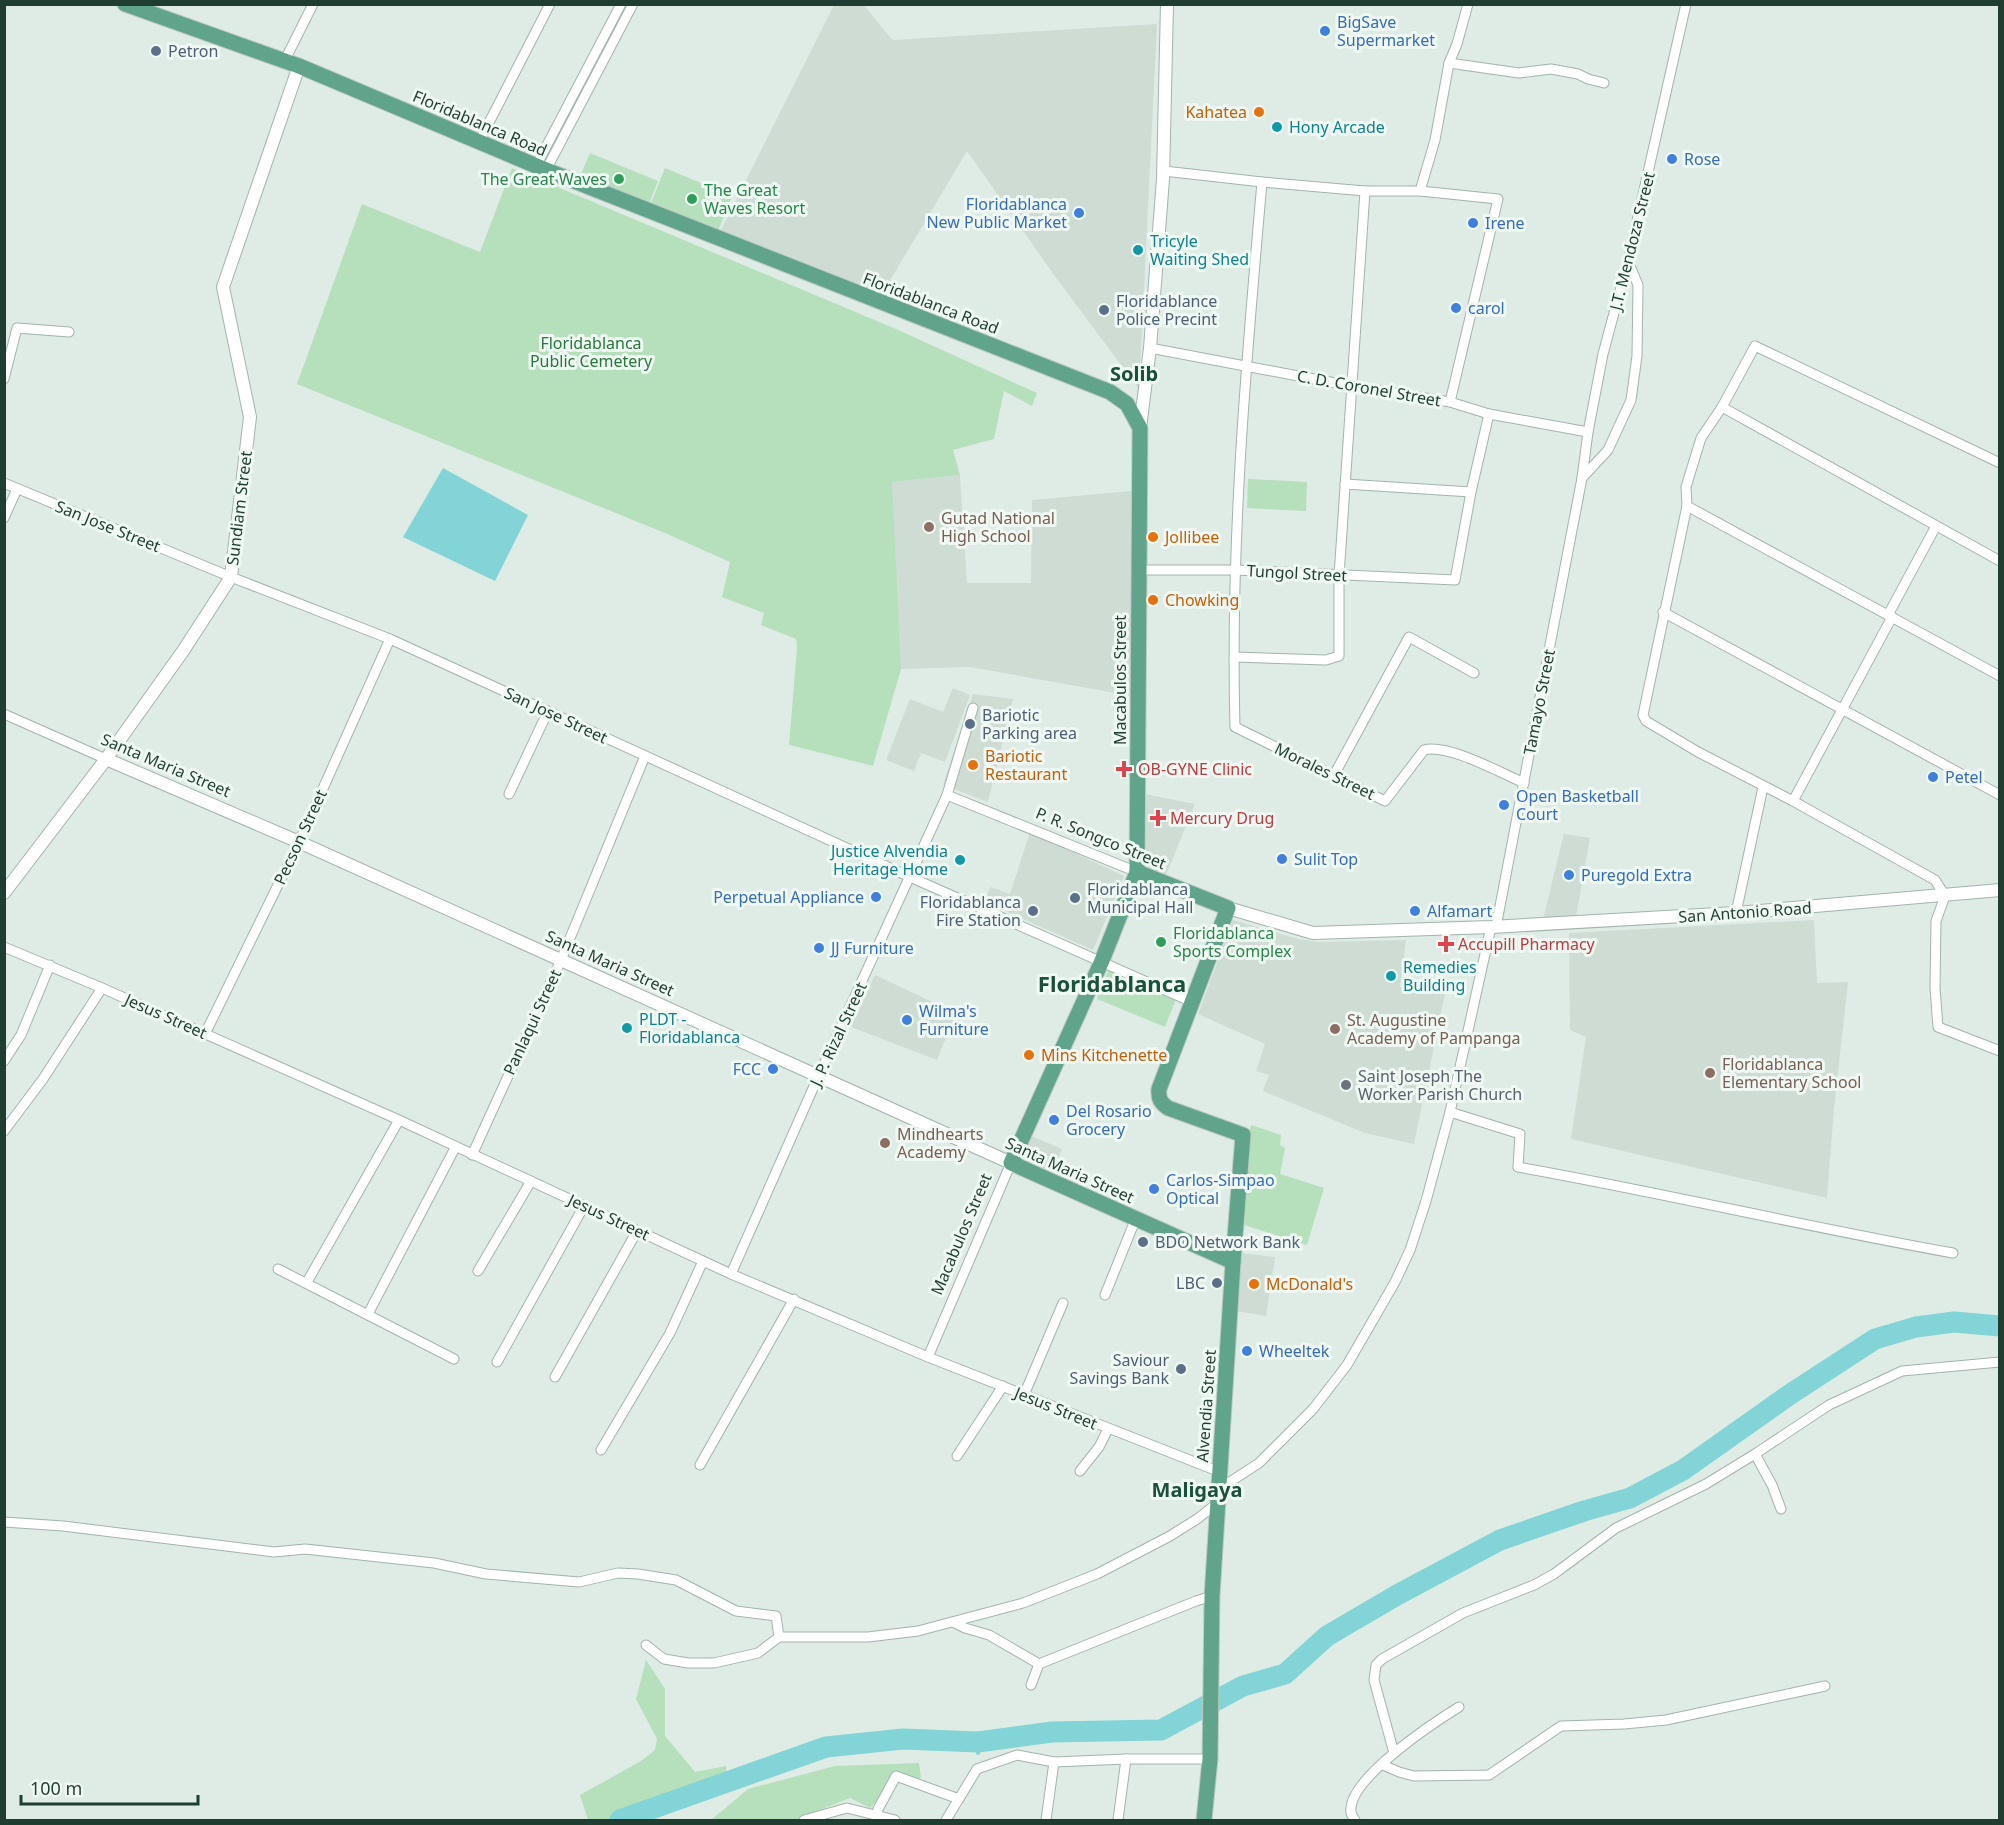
<svg xmlns="http://www.w3.org/2000/svg" width="2004" height="1825" viewBox="0 0 2004 1825" font-family="'Noto Sans',sans-serif">
  <style>
    .built { fill: #cedcd4 }
    .green { fill: #b6dfbc }
    .water { fill: #82d4d6 }
    .lines { fill: none; stroke-linecap: round; stroke-linejoin: round }
    .stream { stroke: #82d4d6; stroke-width: 4 }
    .river { stroke: #82d4d6; stroke-width: 21 }
    .minor-casing { stroke: #a2b4ab; stroke-width: 11 }
    .tertiary-casing { stroke: #a2b4ab; stroke-width: 14 }
    .primary-casing { stroke: #c0c9c5; stroke-width: 17 }
    .minor { stroke: #fff; stroke-width: 9 }
    .tertiary { stroke: #fff; stroke-width: 12 }
    .primary { stroke: #60a58b; stroke-width: 15 }
    .shop-dot { fill: #3f7fe0; stroke: #f0f8f3; stroke-width: 2 }
    .service-dot { fill: #5c6f8a; stroke: #f0f8f3; stroke-width: 2 }
    .food-dot { fill: #e8710a; stroke: #f0f8f3; stroke-width: 2 }
    .culture-dot { fill: #0f9aa8; stroke: #f0f8f3; stroke-width: 2 }
    .leisure-dot { fill: #2e9e5b; stroke: #f0f8f3; stroke-width: 2 }
    .education-dot { fill: #8d6e63; stroke: #f0f8f3; stroke-width: 2 }
    .health-dot { fill: #e0444e; stroke: #f0f8f3; stroke-width: 2 }
    .worship-dot { fill: #6b7280; stroke: #f0f8f3; stroke-width: 2 }
    .labels { text-anchor: middle; stroke-width: 6; stroke-linejoin: round; paint-order: stroke }
    .shop-label { font-size: 16px; fill: #366cbe; stroke: #f0f8f3; text-anchor: start }
    .service-label { font-size: 16px; fill: #4e5e75; stroke: #f0f8f3; text-anchor: start }
    .food-label { font-size: 16px; fill: #c56008; stroke: #f0f8f3; text-anchor: start }
    .street-label { font-size: 16px; fill: #1f3e31; stroke: #f0f8f3 }
    .culture-label { font-size: 16px; fill: #0d838f; stroke: #f0f8f3; text-anchor: start }
    .leisure-label { font-size: 16px; fill: #27864d; stroke: #f0f8f3; text-anchor: start }
    .park-label { font-size: 16px; fill: #26783b; stroke: #f0f8f3 }
    .education-label { font-size: 16px; fill: #785e54; stroke: #f0f8f3; text-anchor: start }
    .health-label { font-size: 16px; fill: #be3a42; stroke: #f0f8f3; text-anchor: start }
    .worship-label { font-size: 16px; fill: #5b616d; stroke: #f0f8f3; text-anchor: start }
    .quarter-label { font-size: 20px; font-weight: bold; fill: #19513d; stroke: #f0f8f3 }
    .district-label { font-size: 22px; font-weight: bold; fill: #19513d; stroke: #f0f8f3 }
  </style>
  <rect width="100%" height="100%" fill="#dfece5"/>
  <!-- built -->
  <g class="built">
    <path d="M834,5h30l28,35 265,-16 -18,365 -85,-114 -87,-124 -88,148 -159,-67z"/>
    <path d="M960,475l7,108h64l1,-83 99,-9 1,205 -162,-29 -69,2 -10,-187z"/>
    <path d="M953,688l17,7 -25,67 -24,-9 -7,18 -28,-11 24,-61 33,13z"/>
    <path d="M973,694l40,5 -25,103 -45,-17z"/>
    <path d="M1145,794l50,10 -29,71 -16,-6 -4,-5z"/>
    <path d="M1030,832l94,44 -31,74 -110,-49 8,-14 19,7z"/>
    <path d="M1564,834l26,4 -14,79 -33,2z"/>
    <path d="M1233,920l65,19 21,3 87,-2 -6,47 45,6 -31,151 -49,-11 -102,-42 6,-16 -13,-4 9,-27 -67,-30z"/>
    <path d="M1814,920l3,63 31,-1 -14,126 -7,90 -256,-59 15,-102 -16,-7 -1,-97z"/>
    <path d="M875,975l81,38 -19,47 -86,-33z"/>
    <path d="M1029,1135l33,14 -9,23 -33,-14z"/>
    <path d="M1240,1253l35,4 -9,59 -30,-5z"/>
  </g>
  <!-- green -->
  <g class="green">
    <path d="M590,153l68,28 -9,23 -69,-28z"/>
    <path d="M512,168l384,161 141,64 -5,13 -28,-15 -10,48 -41,11 7,25 -68,7 9,187 -28,97 -84,-21 8,-97 -1,-9 -35,-14 3,-12 -42,-16 8,-35 -65,-29 -368,-149 65,-180 118,48z"/>
    <path d="M665,168l67,28 -14,35 -67,-28z"/>
    <path d="M1248,479l59,3 -1,29 -59,-3z"/>
    <path d="M1110,966l68,28 -13,33 -68,-28z"/>
    <path d="M1251,1125l30,10 -1,10 5,3 -5,26 44,14 -17,57 -69,-22 10,-85z"/>
    <path d="M646,1660l19,29v47l30,36 31,-6v13l-120,41h-18l-8,-25 61,-34 14,-11 2,-11 -21,-40z"/>
    <path d="M919,1763l2,15 -32,4 -6,12 -13,14 -20,-10 -55,22h-84l37,-31 87,-23z"/>
  </g>
  <!-- water -->
  <path class="water" d="M443,468l85,47 -33,66 -92,-44z"/>
  <g class="lines">
    <!-- stream -->
    <path class="stream" d="M978,1742v11"/>
    <!-- river -->
    <path class="river" d="M620,1820l206,-73 77,-8 75,3 74,-10 109,-2 82,-44 42,-12 42,-38 70,-41 103,-55 84,-29 46,-13 53,-28 106,-75 86,-56 41,-12 38,-5 46,4"/>
    <!-- minor casing -->
    <g class="minor-casing">
      <g id="minor">
        <path d="M285,60l28,-56"/>
        <path d="M1449,63l70,10 32,-4 27,5 10,5 16,4"/>
        <path d="M479,142l71,-138"/>
        <path d="M536,166l85,-162"/>
        <path d="M546,170l87,-166"/>
        <path d="M1164,171l98,11 103,9h55l78,8 -48,203"/>
        <path d="M1262,182c-16,181 -32,363 -27,545l150,74 39,-51c23,-7 77,23 100,33"/>
        <path d="M1420,191l15,-51 14,-77 8,-19 11,-40"/>
        <path d="M1150,348l201,38 99,16 39,12 99,18"/>
        <path d="M4,379l13,-51 52,4"/>
        <path d="M1722,407l278,154"/>
        <path d="M2000,463l-245,-117 -33,61 -21,31 -15,49 1,19 -44,209 3,6 52,31 95,49 142,79 10,16 -9,25 -1,67 3,39 62,24"/>
        <path d="M1582,478l26,-28 23,-50 6,-44 1,-71 -10,-24"/>
        <path d="M4,483l227,94 159,62 520,238 282,125"/>
        <path d="M1345,484l126,8"/>
        <path d="M1687,506l313,170"/>
        <path d="M4,518l13,-29"/>
        <path d="M1138,570h97l220,10 16,-88 18,-78"/>
        <path d="M1663,612l337,183"/>
        <path d="M1888,615l48,-89"/>
        <path d="M1235,657l91,3 13,-4v-80l26,-385"/>
        <path d="M4,714l102,45"/>
        <path d="M1334,775l75,-138 65,36"/>
        <path d="M509,794l39,-83"/>
        <path d="M947,795l190,77"/>
        <path d="M1793,801l99,-184"/>
        <path d="M1736,913l27,-126"/>
        <path d="M1496,927l86,-449 6,-46 15,-78 25,-93 58,-257"/>
        <path d="M4,947l98,41 297,132 332,154 197,83 292,115"/>
        <path d="M205,1034l94,-192 91,-203"/>
        <path d="M4,1061l17,-26 29,-70"/>
        <path d="M1450,1112l70,22 -2,33c146,26 289,60 435,86"/>
        <path d="M4,1131l39,-52 59,-91"/>
        <path d="M472,1155l89,-195 84,-204"/>
        <path d="M278,1269l176,90"/>
        <path d="M478,1271l53,-90"/>
        <path d="M731,1274l87,-197 129,-282 26,-87"/>
        <path d="M307,1282l92,-162"/>
        <path d="M1105,1295l31,-77"/>
        <path d="M368,1314l87,-166"/>
        <path d="M928,1357l83,-194"/>
        <path d="M497,1362l87,-156"/>
        <path d="M555,1377l82,-146"/>
        <path d="M1024,1395l39,-92"/>
        <path d="M601,1450l69,-117 33,-72"/>
        <path d="M957,1456l46,-70"/>
        <path d="M700,1465l94,-166"/>
        <path d="M1080,1471l19,-24 9,-18"/>
        <path d="M1219,1489l40,-26 54,-54 34,-44 48,-83 15,-32 16,-49 24,-89 41,-185"/>
        <path d="M1781,1509l-9,-24 -17,-31 74,-49 73,-34 98,-9"/>
        <path d="M4,1522l59,4 211,26 31,-3 129,14 52,11 93,8 39,-9 20,1 38,6 60,31 40,5 3,21"/>
        <path d="M953,1622l12,6 24,7 50,29"/>
        <path d="M646,1645l18,14 24,4h26l44,-10 21,-16h89l50,-6 105,-28 74,-29 73,-38 27,-17 22,-17"/>
        <path d="M1031,1685l8,-21 157,-63 16,-5"/>
        <path d="M1394,1753l-20,-73 2,-15 6,-6 81,-46 71,-28 20,-11 62,-46 90,-44 49,-30"/>
        <path d="M1383,1765l16,7 15,4 75,-1 72,-49 63,-2 42,-4 159,-34"/>
        <path d="M804,1820l43,-12 48,12"/>
        <path d="M876,1820l2,-11 18,-33 63,23"/>
        <path d="M946,1820l31,-51 40,-14 37,7 72,-3h84"/>
        <path d="M1046,1820l8,-58"/>
        <path d="M1118,1820l8,-61"/>
        <path d="M1355,1820c-3,-4 -5,-7 -4,-12 2,-32 82,-85 108,-101"/>
      </g>
    </g>
    <!-- tertiary casing -->
    <g class="tertiary-casing">
      <g id="tertiary">
        <path d="M1140,428l10,-80 13,-169 4,-175"/>
        <path d="M106,759l193,83 712,321"/>
        <path d="M4,893l102,-134 77,-108 48,-74 19,-160 -27,-130 76,-221"/>
        <path d="M1228,908l85,25 178,-6 245,-14 264,-23"/>
      </g>
    </g>
    <!-- primary casing -->
    <g class="primary-casing">
      <g id="primary">
        <path d="M125,4l174,62 247,104 564,222 17,12 13,24 -3,444 -36,91 -90,200 222,99"/>
        <path d="M1137,872l91,36 -69,181c-1,10 2,14 9,19l75,27 -10,127 -21,334 -2,163 -6,61"/>
      </g>
    </g>
    <!-- minor -->
    <use href="#minor" class="minor"/>
    <!-- tertiary -->
    <use href="#tertiary" class="tertiary"/>
    <!-- primary -->
    <use href="#primary" class="primary"/>
  </g>
  <!-- markers -->
  <g class="shop-dot">
    <circle cx="1325" cy="31" r="6"/>
    <circle cx="1672" cy="159" r="6"/>
    <circle cx="1079" cy="213" r="6"/>
    <circle cx="1473" cy="223" r="6"/>
    <circle cx="1456" cy="308" r="6"/>
    <circle cx="1933" cy="777" r="6"/>
    <circle cx="1504" cy="805" r="6"/>
    <circle cx="1282" cy="859" r="6"/>
    <circle cx="1569" cy="875" r="6"/>
    <circle cx="876" cy="897" r="6"/>
    <circle cx="1415" cy="911" r="6"/>
    <circle cx="819" cy="948" r="6"/>
    <circle cx="907" cy="1020" r="6"/>
    <circle cx="773" cy="1069" r="6"/>
    <circle cx="1054" cy="1120" r="6"/>
    <circle cx="1154" cy="1189" r="6"/>
    <circle cx="1247" cy="1351" r="6"/>
  </g>
  <g class="service-dot">
    <circle cx="156" cy="51" r="6"/>
    <circle cx="1104" cy="310" r="6"/>
    <circle cx="970" cy="724" r="6"/>
    <circle cx="1075" cy="898" r="6"/>
    <circle cx="1033" cy="911" r="6"/>
    <circle cx="1143" cy="1242" r="6"/>
    <circle cx="1217" cy="1283" r="6"/>
    <circle cx="1181" cy="1369" r="6"/>
  </g>
  <g class="food-dot">
    <circle cx="1259" cy="112" r="6"/>
    <circle cx="1153" cy="537" r="6"/>
    <circle cx="1153" cy="600" r="6"/>
    <circle cx="973" cy="765" r="6"/>
    <circle cx="1029" cy="1055" r="6"/>
    <circle cx="1254" cy="1284" r="6"/>
  </g>
  <g class="culture-dot">
    <circle cx="1277" cy="127" r="6"/>
    <circle cx="1138" cy="250" r="6"/>
    <circle cx="960" cy="860" r="6"/>
    <circle cx="1391" cy="976" r="6"/>
    <circle cx="627" cy="1028" r="6"/>
  </g>
  <g class="leisure-dot">
    <circle cx="619" cy="179" r="6"/>
    <circle cx="692" cy="199" r="6"/>
    <circle cx="1161" cy="942" r="6"/>
  </g>
  <g class="education-dot">
    <circle cx="929" cy="527" r="6"/>
    <circle cx="1335" cy="1029" r="6"/>
    <circle cx="1710" cy="1073" r="6"/>
    <circle cx="885" cy="1143" r="6"/>
  </g>
  <g class="health-dot">
    <path d="M1121 760h6v6h6v6h-6v6h-6v-6h-6v-6h6z"/>
    <path d="M1155 809h6v6h6v6h-6v6h-6v-6h-6v-6h6z"/>
    <path d="M1443 935h6v6h6v6h-6v6h-6v-6h-6v-6h6z"/>
  </g>
  <circle class="worship-dot" cx="1346" cy="1085" r="6"/>
  <g class="labels">
    <!-- shop labels -->
    <g class="shop-label">
      <text x="1337" y="28">BigSave<tspan x="1337" dy="18">Supermarket</tspan></text>
      <text x="1684" y="165">Rose</text>
      <text x="1067" y="210" text-anchor="end">Floridablanca<tspan x="1067" dy="18">New Public Market</tspan></text>
      <text x="1485" y="229">Irene</text>
      <text x="1468" y="314">carol</text>
      <text x="1945" y="783">Petel</text>
      <text x="1516" y="802">Open Basketball<tspan x="1516" dy="18">Court</tspan></text>
      <text x="1294" y="865">Sulit Top</text>
      <text x="1581" y="881">Puregold Extra</text>
      <text x="864" y="903" text-anchor="end">Perpetual Appliance</text>
      <text x="1427" y="917">Alfamart</text>
      <text x="831" y="954">JJ Furniture</text>
      <text x="919" y="1017">Wilma's<tspan x="919" dy="18">Furniture</tspan></text>
      <text x="761" y="1075" text-anchor="end">FCC</text>
      <text x="1066" y="1117">Del Rosario<tspan x="1066" dy="18">Grocery</tspan></text>
      <text x="1166" y="1186">Carlos-Simpao<tspan x="1166" dy="18">Optical</tspan></text>
      <text x="1259" y="1357">Wheeltek</text>
    </g>
    <!-- service labels -->
    <g class="service-label">
      <text x="168" y="57">Petron</text>
      <text x="1116" y="307">Floridablance<tspan x="1116" dy="18">Police Precint</tspan></text>
      <text x="982" y="721">Bariotic<tspan x="982" dy="18">Parking area</tspan></text>
      <text x="1087" y="895">Floridablanca<tspan x="1087" dy="18">Municipal Hall</tspan></text>
      <text x="1021" y="908" text-anchor="end">Floridablanca<tspan x="1021" dy="18">Fire Station</tspan></text>
      <text x="1155" y="1248">BDO Network Bank</text>
      <text x="1205" y="1289" text-anchor="end">LBC</text>
      <text x="1169" y="1366" text-anchor="end">Saviour<tspan x="1169" dy="18">Savings Bank</tspan></text>
    </g>
    <!-- food labels -->
    <g class="food-label">
      <text x="1247" y="118" text-anchor="end">Kahatea</text>
      <text x="1165" y="543">Jollibee</text>
      <text x="1165" y="606">Chowking</text>
      <text x="985" y="762">Bariotic<tspan x="985" dy="18">Restaurant</tspan></text>
      <text x="1041" y="1061">Mins Kitchenette</text>
      <text x="1266" y="1290">McDonald's</text>
    </g>
    <!-- street labels -->
    <g class="street-label">
      <text transform="translate(480 123) rotate(23)" y="6">Floridablanca Road</text>
      <text transform="translate(1632 241) rotate(-76)" y="6">J.T. Mendoza Street</text>
      <text transform="translate(931 303) rotate(21)" y="6">Floridablanca Road</text>
      <text transform="translate(1369 388) rotate(10)" y="6">C. D. Coronel Street</text>
      <text transform="translate(239 508) rotate(-83)" y="6">Sundiam Street</text>
      <text transform="translate(108 526) rotate(22)" y="6">San Jose Street</text>
      <text transform="translate(1297 573) rotate(3)" y="6">Tungol Street</text>
      <text transform="translate(1120 680) rotate(-90)" y="6">Macabulos Street</text>
      <text transform="translate(1539 702) rotate(-79)" y="6">Tamayo Street</text>
      <text transform="translate(556 715) rotate(25)" y="6">San Jose Street</text>
      <text transform="translate(166 765) rotate(23)" y="6">Santa Maria Street</text>
      <text transform="translate(1325 771) rotate(26)" y="6">Morales Street</text>
      <text transform="translate(300 837) rotate(-65)" y="6">Pecson Street</text>
      <text transform="translate(1101 838) rotate(22)" y="6">P. R. Songco Street</text>
      <text transform="translate(1745 912) rotate(-4)" y="6">San Antonio Road</text>
      <text transform="translate(610 963) rotate(24)" y="6">Santa Maria Street</text>
      <text transform="translate(166 1016) rotate(24)" y="6">Jesus Street</text>
      <text transform="translate(532 1022) rotate(-65)" y="6">Panlaqui Street</text>
      <text transform="translate(838 1034) rotate(-65)" y="6">J. P. Rizal Street</text>
      <text transform="translate(1070 1170) rotate(24)" y="6">Santa Maria Street</text>
      <text transform="translate(609 1217) rotate(25)" y="6">Jesus Street</text>
      <text transform="translate(961 1234) rotate(-67)" y="6">Macabulos Street</text>
      <text transform="translate(1206 1406) rotate(-86)" y="6">Alvendia Street</text>
      <text transform="translate(1056 1408) rotate(22)" y="6">Jesus Street</text>
    </g>
    <!-- culture labels -->
    <g class="culture-label">
      <text x="1289" y="133">Hony Arcade</text>
      <text x="1150" y="247">Tricyle<tspan x="1150" dy="18">Waiting Shed</tspan></text>
      <text x="948" y="857" text-anchor="end">Justice Alvendia<tspan x="948" dy="18">Heritage Home</tspan></text>
      <text x="1403" y="973">Remedies<tspan x="1403" dy="18">Building</tspan></text>
      <text x="639" y="1025">PLDT -<tspan x="639" dy="18">Floridablanca</tspan></text>
    </g>
    <!-- leisure labels -->
    <g class="leisure-label">
      <text x="607" y="185" text-anchor="end">The Great Waves</text>
      <text x="704" y="196">The Great<tspan x="704" dy="18">Waves Resort</tspan></text>
      <text x="1173" y="939">Floridablanca<tspan x="1173" dy="18">Sports Complex</tspan></text>
    </g>
    <!-- park labels -->
    <g class="park-label">
      <text x="591" y="349">Floridablanca<tspan x="591" dy="18">Public Cemetery</tspan></text>
    </g>
    <!-- education labels -->
    <g class="education-label">
      <text x="941" y="524">Gutad National<tspan x="941" dy="18">High School</tspan></text>
      <text x="1347" y="1026">St. Augustine<tspan x="1347" dy="18">Academy of Pampanga</tspan></text>
      <text x="1722" y="1070">Floridablanca<tspan x="1722" dy="18">Elementary School</tspan></text>
      <text x="897" y="1140">Mindhearts<tspan x="897" dy="18">Academy</tspan></text>
    </g>
    <!-- health labels -->
    <g class="health-label">
      <text x="1138" y="775">OB-GYNE Clinic</text>
      <text x="1170" y="824">Mercury Drug</text>
      <text x="1458" y="950">Accupill Pharmacy</text>
    </g>
    <!-- worship labels -->
    <g class="worship-label">
      <text x="1358" y="1082">Saint Joseph The<tspan x="1358" dy="18">Worker Parish Church</tspan></text>
    </g>
    <!-- quarter labels -->
    <g class="quarter-label">
      <text x="1134" y="381">Solib</text>
      <text x="1197" y="1497">Maligaya</text>
    </g>
    <!-- district labels -->
    <g class="district-label">
      <text x="1112" y="992">Floridablanca</text>
    </g>
  </g>
  <!-- border -->
  <rect width="2004" height="1825" fill="none" stroke="#1f3e31" stroke-width="12"/>
  <!-- scale -->
  <path d="M21 1795v9h177v-9" fill="none" stroke="#1f3e31" stroke-width="3"/>
  <text x="30" y="1795" font-size="18" fill="#1f3e31" stroke="#f0f8f3" stroke-width="4.5" paint-order="stroke">100 m</text>
</svg>
